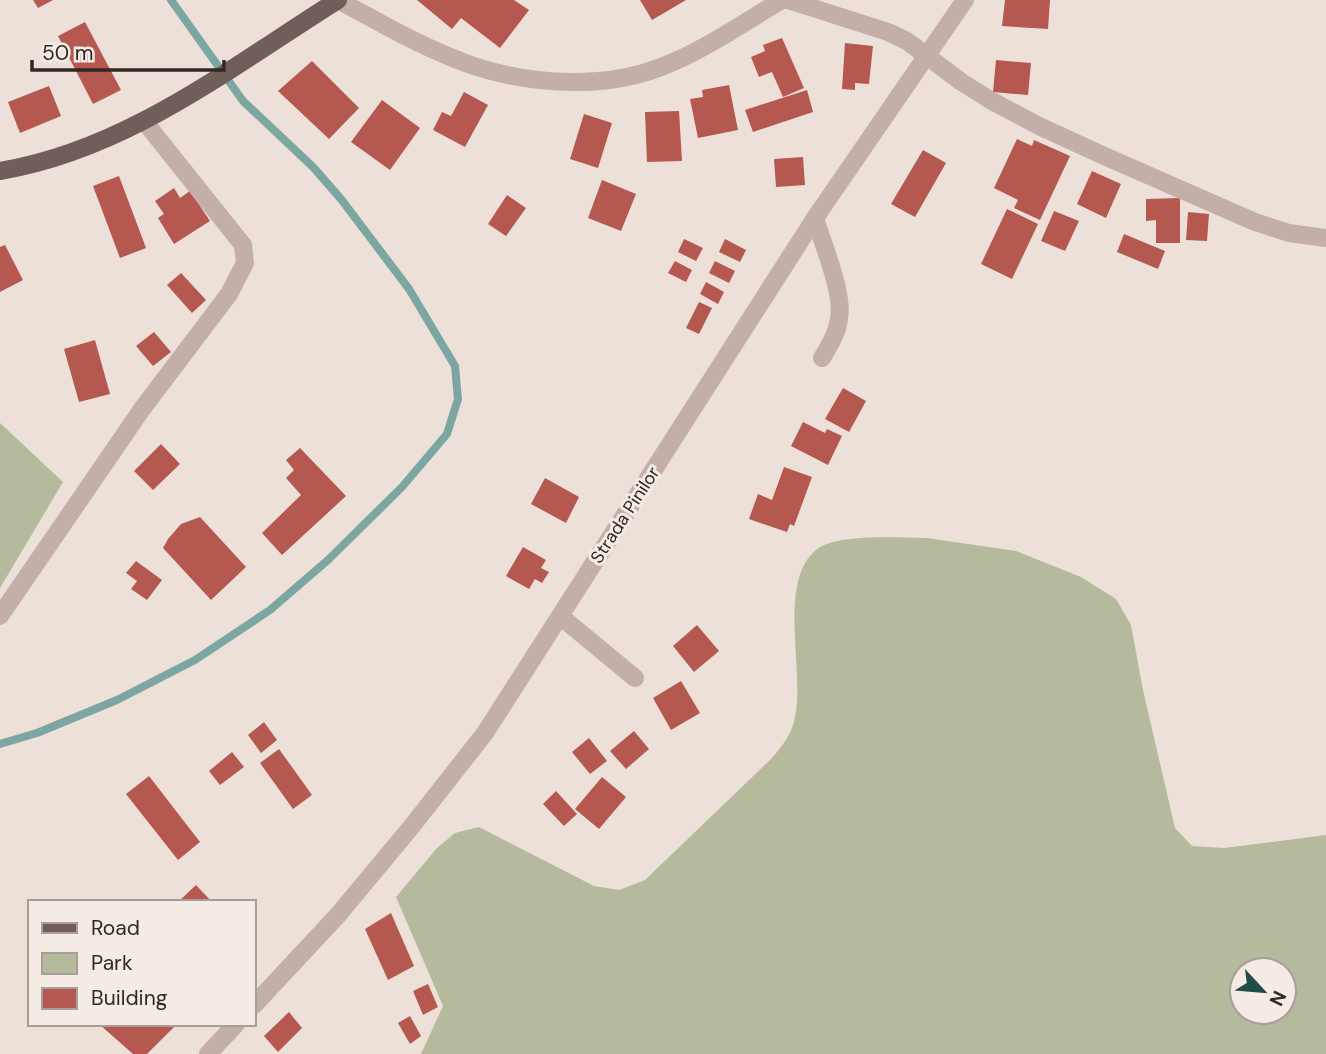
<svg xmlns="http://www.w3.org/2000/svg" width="1326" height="1054" viewBox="0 0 1326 1054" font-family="'DM Sans',sans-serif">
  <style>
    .green { fill: #b4ba9b; fill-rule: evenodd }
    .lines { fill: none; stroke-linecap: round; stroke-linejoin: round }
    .stream { stroke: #7ca6a1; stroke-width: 8 }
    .building { fill: #b5584f }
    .minor { stroke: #c3afa7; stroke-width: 18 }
    .major { stroke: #715d59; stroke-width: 18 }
    .labels { text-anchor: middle; stroke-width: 6; stroke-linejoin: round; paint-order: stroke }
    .street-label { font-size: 18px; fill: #312826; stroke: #f5ebe5 }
  </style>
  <rect width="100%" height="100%" fill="#ede0d9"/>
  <!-- green -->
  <g class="green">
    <path d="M0,423l63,59 -63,106z"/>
    <path d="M927,538l89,13 65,26 35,22 15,26 12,65 32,138 17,18 32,2 102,-13v219h-905l22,-48 -47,-109 41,-49 18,-15 24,-6 115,59 25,4 26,-10 127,-122c11,-13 20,-24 23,-41 10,-45 -18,-135 21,-167 20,-17 85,-12 111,-12zM1242,970h42v42h-42z"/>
  </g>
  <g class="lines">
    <!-- stream -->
    <path class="stream" d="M0,744l37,-11 80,-33 78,-40 75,-50 58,-50 74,-73 45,-53 11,-35 -3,-33 -46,-77 -68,-90 -28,-32 -70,-66 -72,-101"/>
  </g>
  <!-- building -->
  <g class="building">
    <path d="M33,0h20l-15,8z"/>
    <path d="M417,0h97l15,10 -29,38 -39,-30 -9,11z"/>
    <path d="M640,0h46l-34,20z"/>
    <path d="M1005,0h45l-2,29 -46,-3z"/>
    <path d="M85,22l36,68 -28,14 -35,-68z"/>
    <path d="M782,38l22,50 -21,9 -11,-25 -13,5 -8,-20 14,-6 -2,-6z"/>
    <path d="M845,43l28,3 -4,38 -14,-1v7l-13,-1z"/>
    <path d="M996,60l35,3 -3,32 -35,-3z"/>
    <path d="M312,61l47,47 -30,31 -51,-48z"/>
    <path d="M729,85l9,45 -40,8 -8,-39 13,-2 -1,-7z"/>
    <path d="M49,86l12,30 -41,17 -12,-31z"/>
    <path d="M807,90l6,22 -60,20 -8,-22z"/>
    <path d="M464,92l24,13 -23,42 -32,-17 9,-18 9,4z"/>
    <path d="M382,100l38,28 -30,42 -39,-28z"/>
    <path d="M679,111l3,50 -35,1 -2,-50z"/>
    <path d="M584,114l28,9 -14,45 -28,-9z"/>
    <path d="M1017,139l15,7 2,-6 36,16 -30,64 -26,-12 4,-8 -24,-12z"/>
    <path d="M923,150l23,13 -31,54 -24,-13z"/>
    <path d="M803,157l2,28 -29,2 -2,-28z"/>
    <path d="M1092,171l29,13 -15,34 -29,-14z"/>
    <path d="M119,176l27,72 -26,10 -27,-72z"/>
    <path d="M602,180l34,14 -15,37 -33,-13z"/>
    <path d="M174,188l6,10 10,-7 20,30 -36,23 -16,-26 6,-4 -9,-13z"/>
    <path d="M507,195l19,13 -20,28 -18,-12z"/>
    <path d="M1180,198v45h-24v-23l-10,1v-22z"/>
    <path d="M1007,209l31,15 -26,55 -31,-15z"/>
    <path d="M1054,211l25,10 -14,30 -24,-10z"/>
    <path d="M1188,212l21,2 -2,27 -21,-1z"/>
    <path d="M1124,234l41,17 -7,18 -41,-17z"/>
    <path d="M684,239l19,9 -7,13 -18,-9z"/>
    <path d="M725,239l21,11 -6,12 -21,-10z"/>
    <path d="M5,245l18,35 -23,12v-45z"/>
    <path d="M675,261l17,9 -6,12 -18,-9z"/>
    <path d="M715,261l20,10 -6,12 -20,-10z"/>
    <path d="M181,273l25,27 -14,13 -25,-28z"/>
    <path d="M706,282l18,10 -6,12 -18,-10z"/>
    <path d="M699,302l13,6 -13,26 -13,-6z"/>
    <path d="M154,332l17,20 -18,14 -17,-20z"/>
    <path d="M95,340l15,54 -31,8 -15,-53z"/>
    <path d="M843,388l23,13 -17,31 -24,-13z"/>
    <path d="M803,422l22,11 2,-4 15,7 -14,29 -37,-19z"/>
    <path d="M161,444l19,20 -27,26 -19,-19z"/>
    <path d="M300,448l46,48 -64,59 -20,-22 39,-38 -15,-17 8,-8 -8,-10z"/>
    <path d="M784,467l28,10 -18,49 -4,-2 -3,8 -38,-13 9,-25 14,6z"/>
    <path d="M545,478l34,19 -13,26 -35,-19z"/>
    <path d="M200,517l46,50 -35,33 -48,-52 5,-9 13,-15z"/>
    <path d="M523,547l23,13 -5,8 8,4 -7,11 -7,-4 -6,10 -23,-13z"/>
    <path d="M136,561l26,19 -15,20 -16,-11 6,-8 -11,-8z"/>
    <path d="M697,625l22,26 -25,21 -21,-26z"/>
    <path d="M681,681l19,32 -29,17 -18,-32z"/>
    <path d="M264,722l13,18 -16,13 -13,-18z"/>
    <path d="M634,731l15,18 -23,20 -16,-18z"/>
    <path d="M589,738l18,23 -17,13 -18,-22z"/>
    <path d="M279,749l33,46 -19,14 -33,-46z"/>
    <path d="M232,752l12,15 -24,18 -11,-14z"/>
    <path d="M149,776l51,66 -22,18 -52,-66z"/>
    <path d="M602,777l24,20 -27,32 -24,-20z"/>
    <path d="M556,791l21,23 -13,12 -21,-22z"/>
    <path d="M196,885l15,16 -33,1z"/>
    <path d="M391,913l23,53 -26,14 -23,-51z"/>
    <path d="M428,984l10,23 -15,8 -10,-24z"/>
    <path d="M289,1012l13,16 -24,24 -14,-16z"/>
    <path d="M410,1016l11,20 -11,8 -12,-21z"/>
    <path d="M99,1024h78l-30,30h-14z"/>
  </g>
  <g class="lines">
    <!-- minor -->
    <g class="minor">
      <path d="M338,0c45,24 90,51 139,67 57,18 128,22 184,0 42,-16 82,-44 121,-67"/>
      <path d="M788,0l100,32 19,9 53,40 30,19 49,26 63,29 153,67 34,11 37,5"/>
      <path d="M815,218c8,27 29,75 24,101 -2,15 -10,27 -17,39"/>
      <path d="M0,616l142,-207 87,-115 16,-31 -2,-18 -99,-124"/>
      <path d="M560,616l75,62"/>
      <path d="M254,1005l84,-90 74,-89 73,-93 330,-515 150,-218"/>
      <path d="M208,1054l28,-30"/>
    </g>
    <!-- major -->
    <path class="major" d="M0,171c127,-21 231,-104 338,-171"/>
  </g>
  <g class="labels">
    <!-- street labels -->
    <g class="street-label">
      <text transform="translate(625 515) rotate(-57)" y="6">Strada Pinilor</text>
    </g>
  </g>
  <!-- legend -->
  <rect x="28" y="900" width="228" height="126" fill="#f5ebe5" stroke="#a79d99" stroke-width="2"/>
  <rect x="42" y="923" width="35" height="10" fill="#715d59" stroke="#a79d99" stroke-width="2"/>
  <text x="91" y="935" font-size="21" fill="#312826">Road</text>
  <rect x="42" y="953" width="35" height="21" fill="#b4ba9b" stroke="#a79d99" stroke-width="2"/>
  <text x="91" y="970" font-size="21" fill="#312826">Park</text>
  <rect x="42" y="988" width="35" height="21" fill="#b5584f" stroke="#a79d99" stroke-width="2"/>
  <text x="91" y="1005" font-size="21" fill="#312826">Building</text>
  <!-- north arrow -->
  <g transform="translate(1263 991) rotate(116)"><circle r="33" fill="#f5ebe5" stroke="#a79d99" stroke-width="2"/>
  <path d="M0-5L12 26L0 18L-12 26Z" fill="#224c48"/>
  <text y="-10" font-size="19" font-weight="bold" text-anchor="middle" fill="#312826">N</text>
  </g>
  <!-- scale -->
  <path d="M32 60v10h192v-10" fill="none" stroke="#312826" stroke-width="3.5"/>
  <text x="42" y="60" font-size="21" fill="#312826" stroke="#f5ebe5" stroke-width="5" paint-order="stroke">50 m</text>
</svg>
